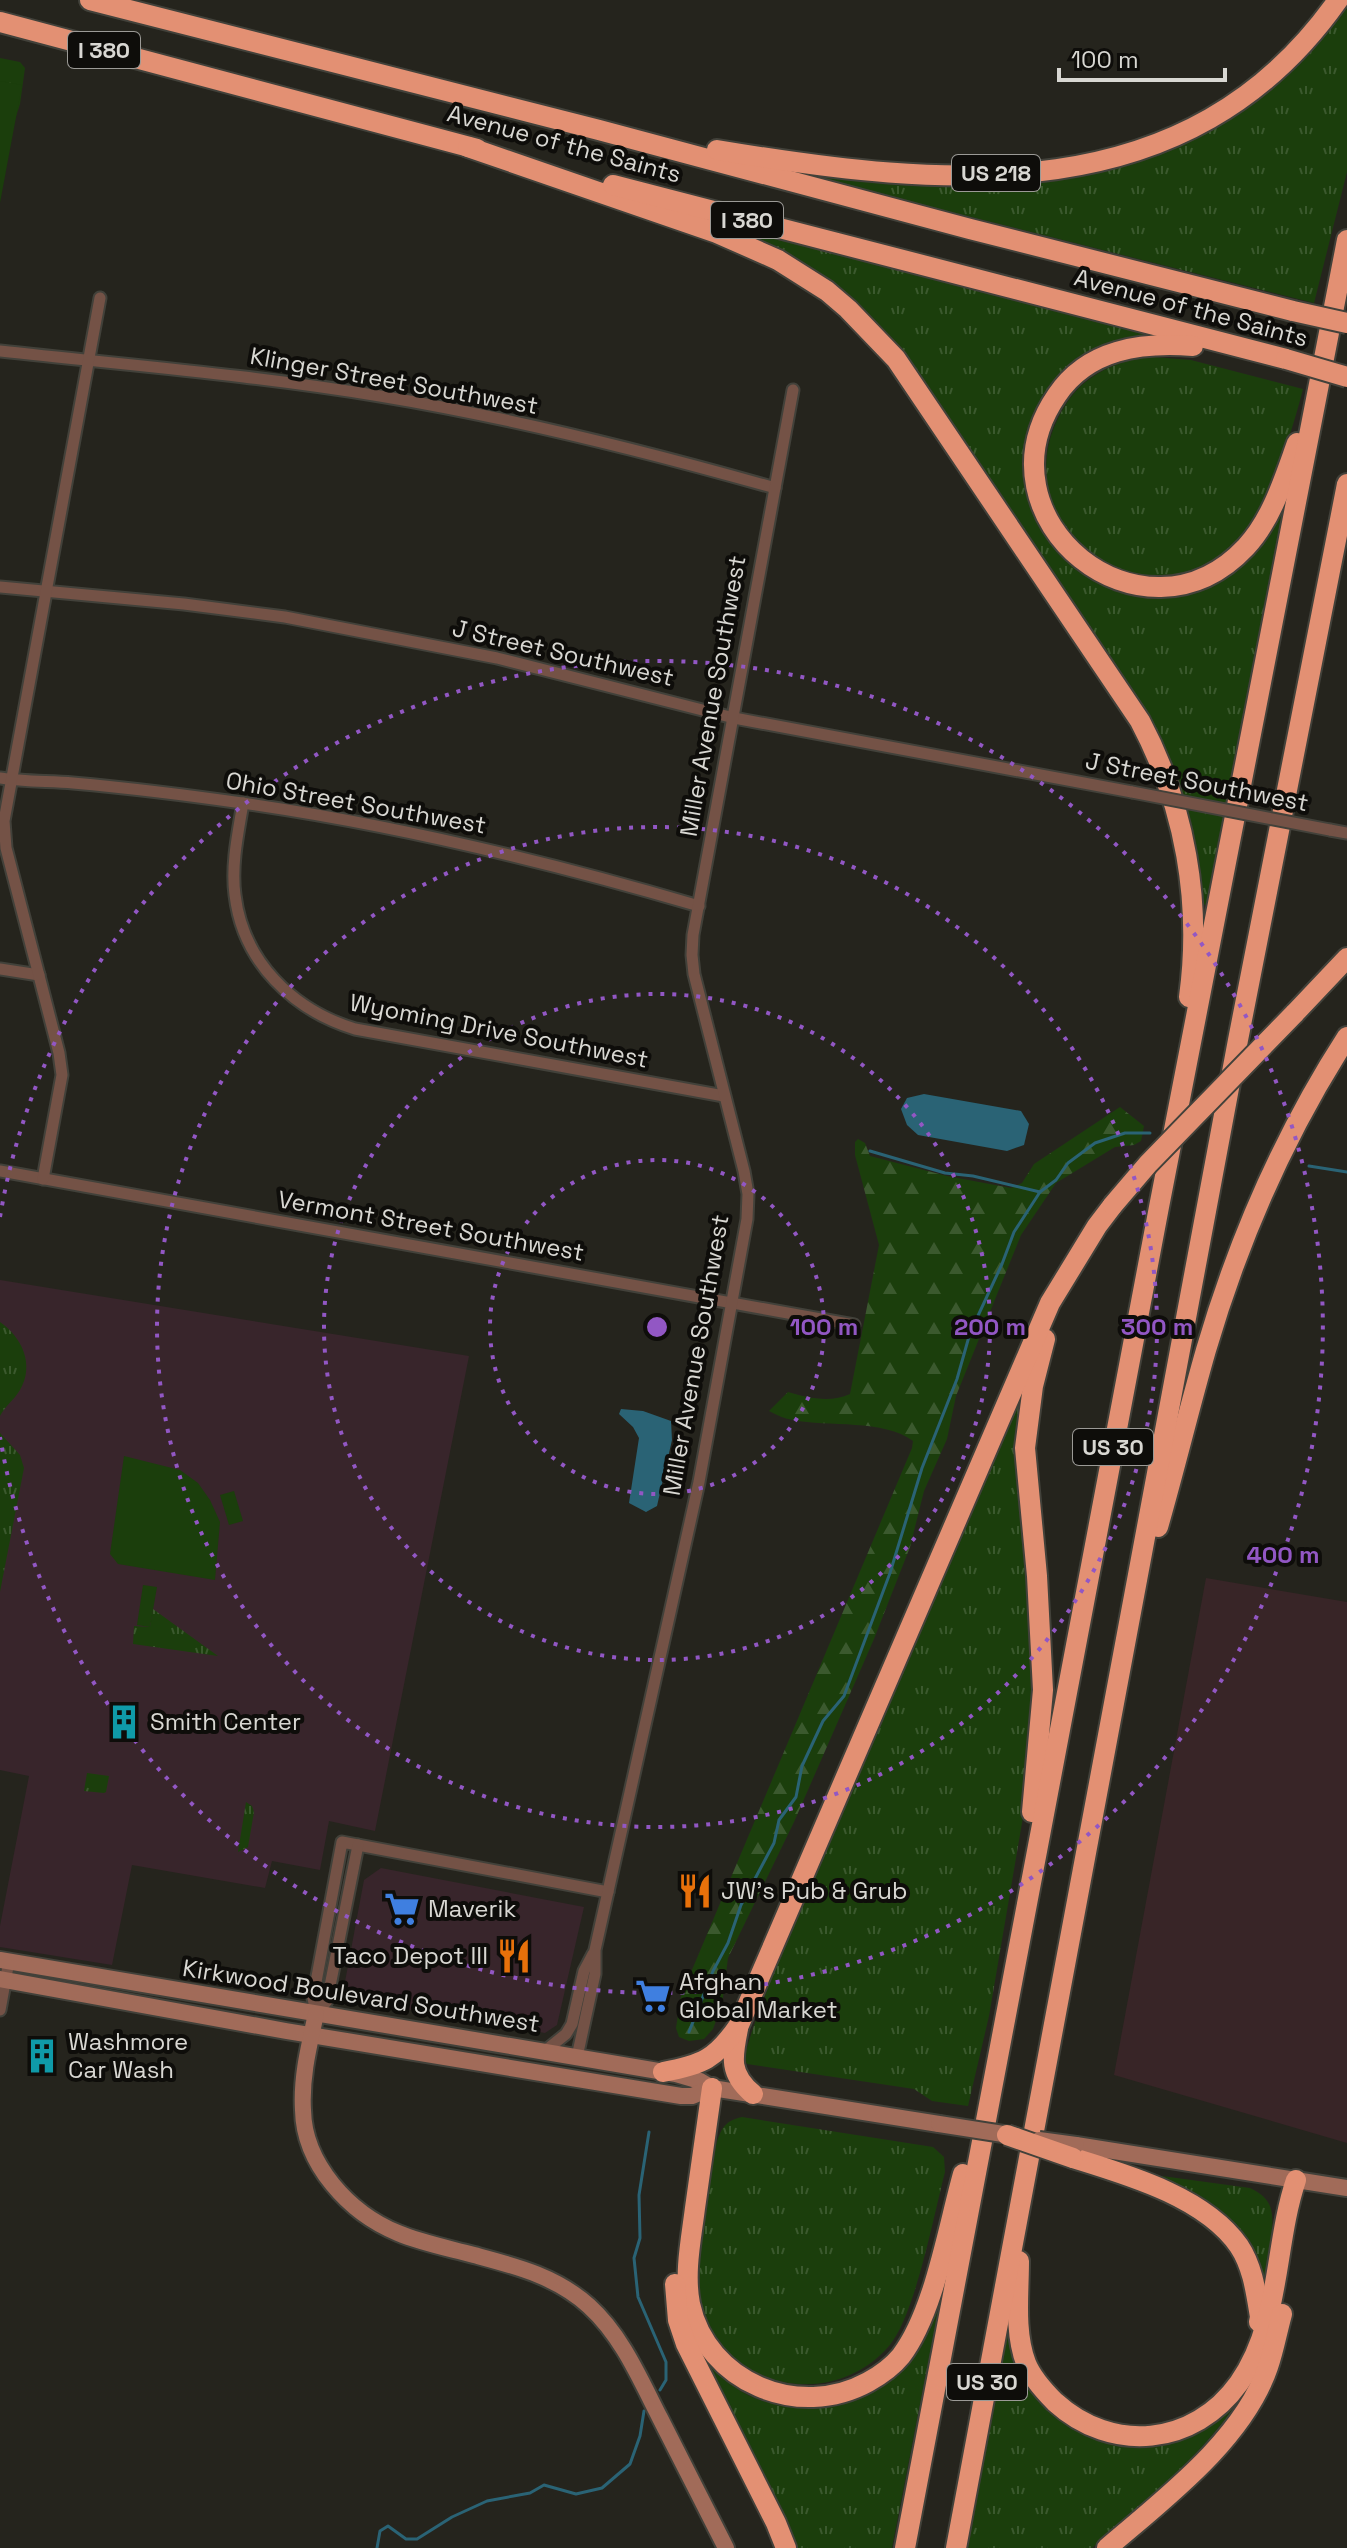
<svg xmlns="http://www.w3.org/2000/svg" width="1347" height="2548" viewBox="0 0 1347 2548" font-family="'Space Grotesk',sans-serif">
  <style>
    .commercial { fill: #38252b }
    .education { fill: #382527 }
    .grass { fill: url(#grass-tufts) }
    .forest { fill: url(#forest-firs) }
    .park { fill: #1b3e0c }
    .water { fill: #2a6375 }
    .lines { fill: none; stroke-linecap: round; stroke-linejoin: round }
    .stream { stroke: #2a6375; stroke-width: 3 }
    .street-casing { stroke: #42413a; stroke-width: 15 }
    .secondary-casing { stroke: #42413a; stroke-width: 20 }
    .highway-casing { stroke: #42413a; stroke-width: 24 }
    .street { stroke: #745246; stroke-width: 11 }
    .secondary { stroke: #a16b59; stroke-width: 16 }
    .highway { stroke: #e39073; stroke-width: 20 }
    .street-bridge-casing { stroke: #42413a; stroke-width: 15; stroke-linecap: butt }
    .secondary-bridge-casing { stroke: #42413a; stroke-width: 20; stroke-linecap: butt }
    .highway-bridge-casing { stroke: #42413a; stroke-width: 24; stroke-linecap: butt }
    .street-bridge { stroke: #745246; stroke-width: 11 }
    .secondary-bridge { stroke: #a16b59; stroke-width: 16 }
    .highway-bridge { stroke: #e39073; stroke-width: 20 }
    .ring { fill: none; stroke: #9257c4; stroke-width: 4; stroke-dasharray: 4 8 }
    .labels { text-anchor: middle; stroke-width: 8; stroke-linejoin: round; paint-order: stroke }
    .shield { fill: #0e0d0a; stroke: #9b9a96; stroke-width: 2 }
    .shield-label { font-size: 22px; font-weight: bold; fill: #d8d7d2 }
    .street-label { font-size: 24px; fill: #d8d7d2; stroke: #0e0d0a }
    .poi-label { font-size: 24px; fill: #d8d7d2; stroke: #0e0d0a; text-anchor: start }
    .centre { fill: #9257c4; stroke: #0e0d0a; stroke-width: 4 }
    .ring-label { font-size: 24px; text-anchor: middle; font-weight: bold; fill: #9257c4; stroke: #0e0d0a; stroke-width: 8; stroke-linejoin: round; paint-order: stroke }
  </style>
  <defs>
    <pattern id="grass-tufts" width="24" height="20" patternUnits="userSpaceOnUse" patternTransform="scale(2)"><rect width="24" height="20" fill="#1b3e0c"/><path d="M3 7l-1-3M5 7V3M7 7l1-3M15 17l-1-3M17 17v-4M19 17l1-3" fill="none" stroke="#3b592e"/></pattern>
    <pattern id="forest-firs" width="22" height="20" patternUnits="userSpaceOnUse" patternTransform="scale(2)"><rect width="22" height="20" fill="#1b3e0c"/><path d="M5 1l3.5 6h-7zM16 11l3.5 6h-7z" fill="#3b592e"/></pattern>
  </defs>
  <rect width="100%" height="100%" fill="#25241d"/>
  <!-- commercial -->
  <g class="commercial">
    <path d="M0,1280l469,76 -94,475 -46,-10 -9,49 -48,-9 -7,27 -133,-23 -20,100 -112,-18v-21l29,-150 -29,-6z"/>
    <path d="M381,1868l203,39 -27,118 -12,8 -193,-33 -8,-13 20,-107z"/>
  </g>
  <!-- education -->
  <path class="education" d="M1206,1578l141,24v541l-233,-68z"/>
  <!-- grass -->
  <g class="grass">
    <path d="M1347,3v169l-33,131 -507,-127 92,5 208,-13 46,-13 73,-34 45,-32 42,-42z"/>
    <path d="M718,223l425,111 -1,4 -100,67 -5,110 12,26 21,22 31,20 22,8 79,-5 26,-13 22,-17 28,-44 6,2 -78,391 -5,-1c-2,-40 -10,-79 -23,-118l-287,-442z"/>
    <path d="M1154,357l37,3 112,29c-11,43 -38,132 -71,160 -99,84 -238,-33 -166,-145 18,-29 54,-46 88,-47z"/>
    <path d="M0,1322c22,15 35,43 20,68 -6,10 -15,16 -20,26z"/>
    <path d="M1022,1392l13,270 -6,120 -40,234 -21,90 -36,-5 -18,-12 -167,-25 -3,-5c10,-42 30,-82 43,-123z"/>
    <path d="M0,1433l20,22 4,13 -24,124z"/>
    <path d="M153,1609l65,47 -85,-12 1,-18 16,1z"/>
    <path d="M87,1773l22,3 -3,16 -2,1 -20,-2z"/>
    <path d="M246,1802l6,4 2,6 -6,35 -10,5z"/>
    <path d="M742,2117l191,30 11,10 1,15c-11,42 -30,144 -56,174 -55,64 -161,45 -186,-37 -12,-37 7,-123 13,-164 5,-16 8,-24 26,-28z"/>
    <path d="M1162,2176l88,12c8,4 15,8 19,16 9,17 -2,59 -5,78 -20,-57 -46,-79 -102,-101z"/>
    <path d="M934,2312h4l-46,236h-96l-97,-199c14,18 29,36 49,46 53,25 125,12 163,-34 12,-13 17,-33 23,-49z"/>
    <path d="M1007,2331l17,53 19,22 21,17 27,14 29,8 45,-3 82,-54c-40,64 -98,111 -155,160h-124z"/>
  </g>
  <!-- forest -->
  <g class="forest">
    <path d="M0,58l20,4 5,6 -5,36 -18,55 -2,17z"/>
    <path d="M1120,1107l24,19 -3,15 -7,4 -19,2 -59,36 -35,52 -65,161 -9,43 -23,52 -14,56 -36,92 -80,183 -66,136 -6,47 -9,24 -9,10 -15,2 -10,-4 -3,-9 5,-32 231,-548 1,-7c-29,-22 -85,-14 -120,-21 -8,-1 -16,-5 -24,-9l19,-19c19,6 43,11 62,2l29,-149 -24,-90v-13l3,-3 7,4 5,13 77,20 64,12 11,-5 12,-19z"/>
  </g>
  <!-- park -->
  <g class="park">
    <path d="M0,81l22,4 -22,118z"/>
    <path d="M124,1456l56,14 18,13 12,17 10,22 -5,58 -97,-16 -8,-10z"/>
    <path d="M234,1491l9,30 -14,4 -9,-30z"/>
    <path d="M143,1585l14,2 -7,40 -13,-2z"/>
  </g>
  <!-- water -->
  <g class="water">
    <path d="M924,1094l97,17 8,13 -5,21 -17,6 -89,-16 -11,-10 -6,-16 6,-11z"/>
    <path d="M621,1409l22,2 28,10 1,19 -15,66 -11,6 -17,-9 10,-65 -6,-11 -14,-13z"/>
  </g>
  <g class="lines">
    <!-- stream -->
    <g class="stream">
      <path d="M870,1151l75,22 28,3 67,16"/>
      <path d="M1309,1166l38,6"/>
      <path d="M689,2032l24,-61 15,-28 13,-38 33,-62 5,-23 17,-23 6,-31 21,-45 21,-25 46,-123 32,-105 35,-89 13,-46 32,-69 12,-32 26,-40 16,-12 12,-17 27,-20 30,-10h25"/>
      <path d="M649,2132l-10,63 1,43 -6,20 4,39 28,65v18l-6,10"/>
      <path d="M377,2548l3,-17 8,-5 18,13h11l35,-22 35,-16 43,-8 14,-8 32,9 26,-6 28,-24 10,-28 4,-25"/>
    </g>
    <!-- street casing -->
    <g class="street-casing">
      <g id="street">
        <path d="M0,351c126,14 254,24 380,45 133,22 265,55 395,92"/>
        <path d="M0,587l184,17 101,13 212,41 237,60 398,74"/>
        <path d="M0,778c24,4 49,3 73,5 56,5 113,12 169,20 155,22 307,59 457,103"/>
        <path d="M243,803c-5,30 -12,62 -8,92 8,67 58,115 120,134l369,67"/>
        <path d="M1330,830l17,3"/>
        <path d="M0,969l39,6"/>
        <path d="M0,1171l854,154"/>
        <path d="M43,1179l19,-104 -3,-22 -53,-205 -2,-27 96,-523"/>
        <path d="M0,2010l9,-49"/>
        <path d="M316,2014l-3,-16 29,-156 266,50"/>
        <path d="M316,2014l11,-13 31,-156"/>
        <path d="M545,2051l21,-17 6,-10 12,-53 9,-17"/>
        <path d="M577,2057l18,-83v-24l104,-468 48,-263 1,-25 -4,-23 -50,-197 -2,-19 1,-20 100,-545"/>
      </g>
    </g>
    <!-- secondary casing -->
    <g class="secondary-casing">
      <g id="secondary">
        <path d="M0,1960l676,114 24,7 12,7 227,36"/>
        <path d="M0,1979l286,52 395,65h11l20,-8"/>
        <path d="M316,2014c-7,32 -15,63 -13,96 1,54 46,103 95,123 24,10 50,15 76,22 41,11 82,21 115,51 33,30 51,73 71,112 22,43 44,87 66,130"/>
        <path d="M1076,2145l271,43"/>
      </g>
    </g>
    <!-- highway casing -->
    <g class="highway-casing">
      <g id="highway">
        <path d="M90,0l509,130 371,99 323,82"/>
        <path d="M0,22l477,127"/>
        <path d="M468,147l249,86 61,27 49,31 21,18 48,50 244,362c45,85 62,181 49,276"/>
        <path d="M717,150c228,38 471,63 621,-150"/>
        <path d="M613,185l673,174"/>
        <path d="M1193,346c-52,-4 -105,3 -136,49 -85,124 86,262 189,152 26,-28 38,-68 51,-104"/>
        <path d="M1294,1014l53,-56"/>
        <path d="M1158,1527c17,-59 31,-118 48,-177 32,-109 79,-217 141,-313"/>
        <path d="M1032,1812l11,-122 -6,-114 -12,-128 8,-62 12,-47"/>
        <path d="M738,2029c-6,29 -9,45 15,65"/>
        <path d="M663,2072c39,-7 53,-13 76,-47l311,-722 47,-77 16,-21"/>
        <path d="M712,2088c-6,40 -11,80 -17,120 -4,32 -11,65 -5,96 17,79 109,116 178,78 11,-6 24,-15 33,-26 33,-43 47,-129 62,-182"/>
        <path d="M1073,2158c55,17 132,39 166,88 14,21 17,47 21,71l-1,5"/>
        <path d="M1019,2261c0,32 -5,71 7,102 6,15 18,28 29,39 57,52 139,44 184,-19 42,-59 35,-138 57,-203"/>
        <path d="M675,2284l3,36 8,24 90,179 10,25"/>
        <path d="M905,2548l254,-1341 188,-967"/>
        <path d="M956,2548l282,-1508 109,-556"/>
        <path d="M1107,2548c57,-49 136,-108 161,-181 6,-17 9,-35 14,-53"/>
      </g>
    </g>
    <!-- street -->
    <use href="#street" class="street"/>
    <!-- secondary -->
    <use href="#secondary" class="secondary"/>
    <!-- highway -->
    <use href="#highway" class="highway"/>
    <!-- street-bridge casing -->
    <g class="street-bridge-casing">
      <path id="street-bridge" d="M1132,792l198,38"/>
    </g>
    <!-- secondary-bridge casing -->
    <g class="secondary-bridge-casing">
      <g id="secondary-bridge">
        <path d="M939,2124l77,12"/>
        <path d="M1039,2140l37,5"/>
      </g>
    </g>
    <!-- highway-bridge casing -->
    <g class="highway-bridge-casing">
      <g id="highway-bridge">
        <path d="M1293,311l54,12"/>
        <path d="M1286,359l61,18"/>
        <path d="M1113,1205l35,-41 146,-150"/>
        <path d="M1007,2135l66,23"/>
      </g>
    </g>
    <!-- street-bridge -->
    <use href="#street-bridge" class="street-bridge"/>
    <!-- secondary-bridge -->
    <use href="#secondary-bridge" class="secondary-bridge"/>
    <!-- highway-bridge -->
    <use href="#highway-bridge" class="highway-bridge"/>
  </g>
  <!-- distance rings -->
  <g class="ring">
    <circle cx="657" cy="1327" r="167"/>
    <circle cx="657" cy="1327" r="333"/>
    <circle cx="657" cy="1327" r="500"/>
    <path d="M0 1217A666 666 0 1 1 0 1437"/>
  </g>
  <!-- icons -->
  <defs>
    <g id="building-bare" transform="scale(2.76)"><path d="M-4-6H4V6H1V3H-1V6H-4ZM-2.5-4.3h1.7v1.8h-1.7ZM.8-4.3h1.7v1.8H.8ZM-2.5-1h1.7V.8h-1.7ZM.8-1h1.7V.8H.8Z" fill="#0f9aa8" stroke="#0e0d0a" stroke-width="2.5" paint-order="stroke"/></g>
    <g id="restaurant-bare" transform="scale(2.76)"><path d="M-5-6h1v4h1v-4h1v4h1v-4h1v5L-1.5 .5V6h-2V.5L-5-1ZM5-6V6H3V1.5H1.5Q1.5-4 5-6Z" fill="#e8710a" stroke="#0e0d0a" stroke-width="2.5" paint-order="stroke"/></g>
    <g id="supermarket-bare" transform="scale(2.76)"><path d="M-6-5.5h2.5l.6 2H6L4.5 2H-2.5L-4.4-4H-6ZM-1.5 3.2a1.3 1.3 0 1 0 .1 0ZM3 3.2a1.3 1.3 0 1 0 .1 0Z" fill="#3f7fe0" stroke="#0e0d0a" stroke-width="2.5" paint-order="stroke"/></g>
  </defs>
  <g fill-rule="evenodd">
    <use href="#building-bare" x="124" y="1722"/>
    <use href="#restaurant-bare" x="695" y="1891"/>
    <use href="#supermarket-bare" x="402" y="1909"/>
    <use href="#restaurant-bare" x="514" y="1956"/>
    <use href="#supermarket-bare" x="653" y="1996"/>
    <use href="#building-bare" x="42" y="2056"/>
  </g>
  <g class="labels">
    <!-- shield labels -->
    <g class="shield">
      <rect x="68" y="32" width="72" height="36" rx="6"/>
      <rect x="952" y="155" width="88" height="36" rx="6"/>
      <rect x="711" y="202" width="72" height="36" rx="6"/>
      <rect x="1073" y="1429" width="80" height="36" rx="6"/>
      <rect x="947" y="2364" width="80" height="36" rx="6"/>
    </g>
    <g class="shield-label">
      <text x="104" y="58">I 380</text>
      <text x="996" y="181">US 218</text>
      <text x="747" y="228">I 380</text>
      <text x="1113" y="1455">US 30</text>
      <text x="987" y="2390">US 30</text>
    </g>
    <!-- street labels -->
    <g class="street-label">
      <text transform="translate(564 144) rotate(15)" y="8">Avenue of the Saints</text>
      <text transform="translate(1191 308) rotate(15)" y="8">Avenue of the Saints</text>
      <text transform="translate(394 381) rotate(10)" y="8">Klinger Street Southwest</text>
      <text transform="translate(563 653) rotate(13)" y="8">J Street Southwest</text>
      <text transform="translate(713 696) rotate(-80)" y="8">Miller Avenue Southwest</text>
      <text transform="translate(1197 782) rotate(11)" y="8">J Street Southwest</text>
      <text transform="translate(356 803) rotate(10)" y="8">Ohio Street Southwest</text>
      <text transform="translate(499 1031) rotate(11)" y="8">Wyoming Drive Southwest</text>
      <text transform="translate(431 1226) rotate(10)" y="8">Vermont Street Southwest</text>
      <text transform="translate(696 1355) rotate(-80)" y="8">Miller Avenue Southwest</text>
      <text transform="translate(361 1996) rotate(9)" y="8">Kirkwood Boulevard Southwest</text>
    </g>
    <!-- poi labels -->
    <g class="poi-label">
      <text x="150" y="1730">Smith Center</text>
      <text x="721" y="1899">JW's Pub &amp; Grub</text>
      <text x="428" y="1917">Maverik</text>
      <text x="488" y="1964" text-anchor="end">Taco Depot III</text>
      <text x="679" y="1990">Afghan<tspan x="679" dy="28">Global Market</tspan></text>
      <text x="68" y="2050">Washmore<tspan x="68" dy="28">Car Wash</tspan></text>
    </g>
  </g>
  <circle cx="657" cy="1327" r="12" class="centre"/>
  <g class="ring-label">
    <text x="824" y="1335">100 m</text>
    <text x="990" y="1335">200 m</text>
    <text x="1157" y="1335">300 m</text>
    <text x="1283" y="1563">400 m</text>
  </g>
  <!-- scale -->
  <path d="M1059 68v12h166v-12" fill="none" stroke="#d8d7d2" stroke-width="4"/>
  <text x="1071" y="68" font-size="24" fill="#d8d7d2" stroke="#0e0d0a" stroke-width="6" paint-order="stroke">100 m</text>
</svg>
